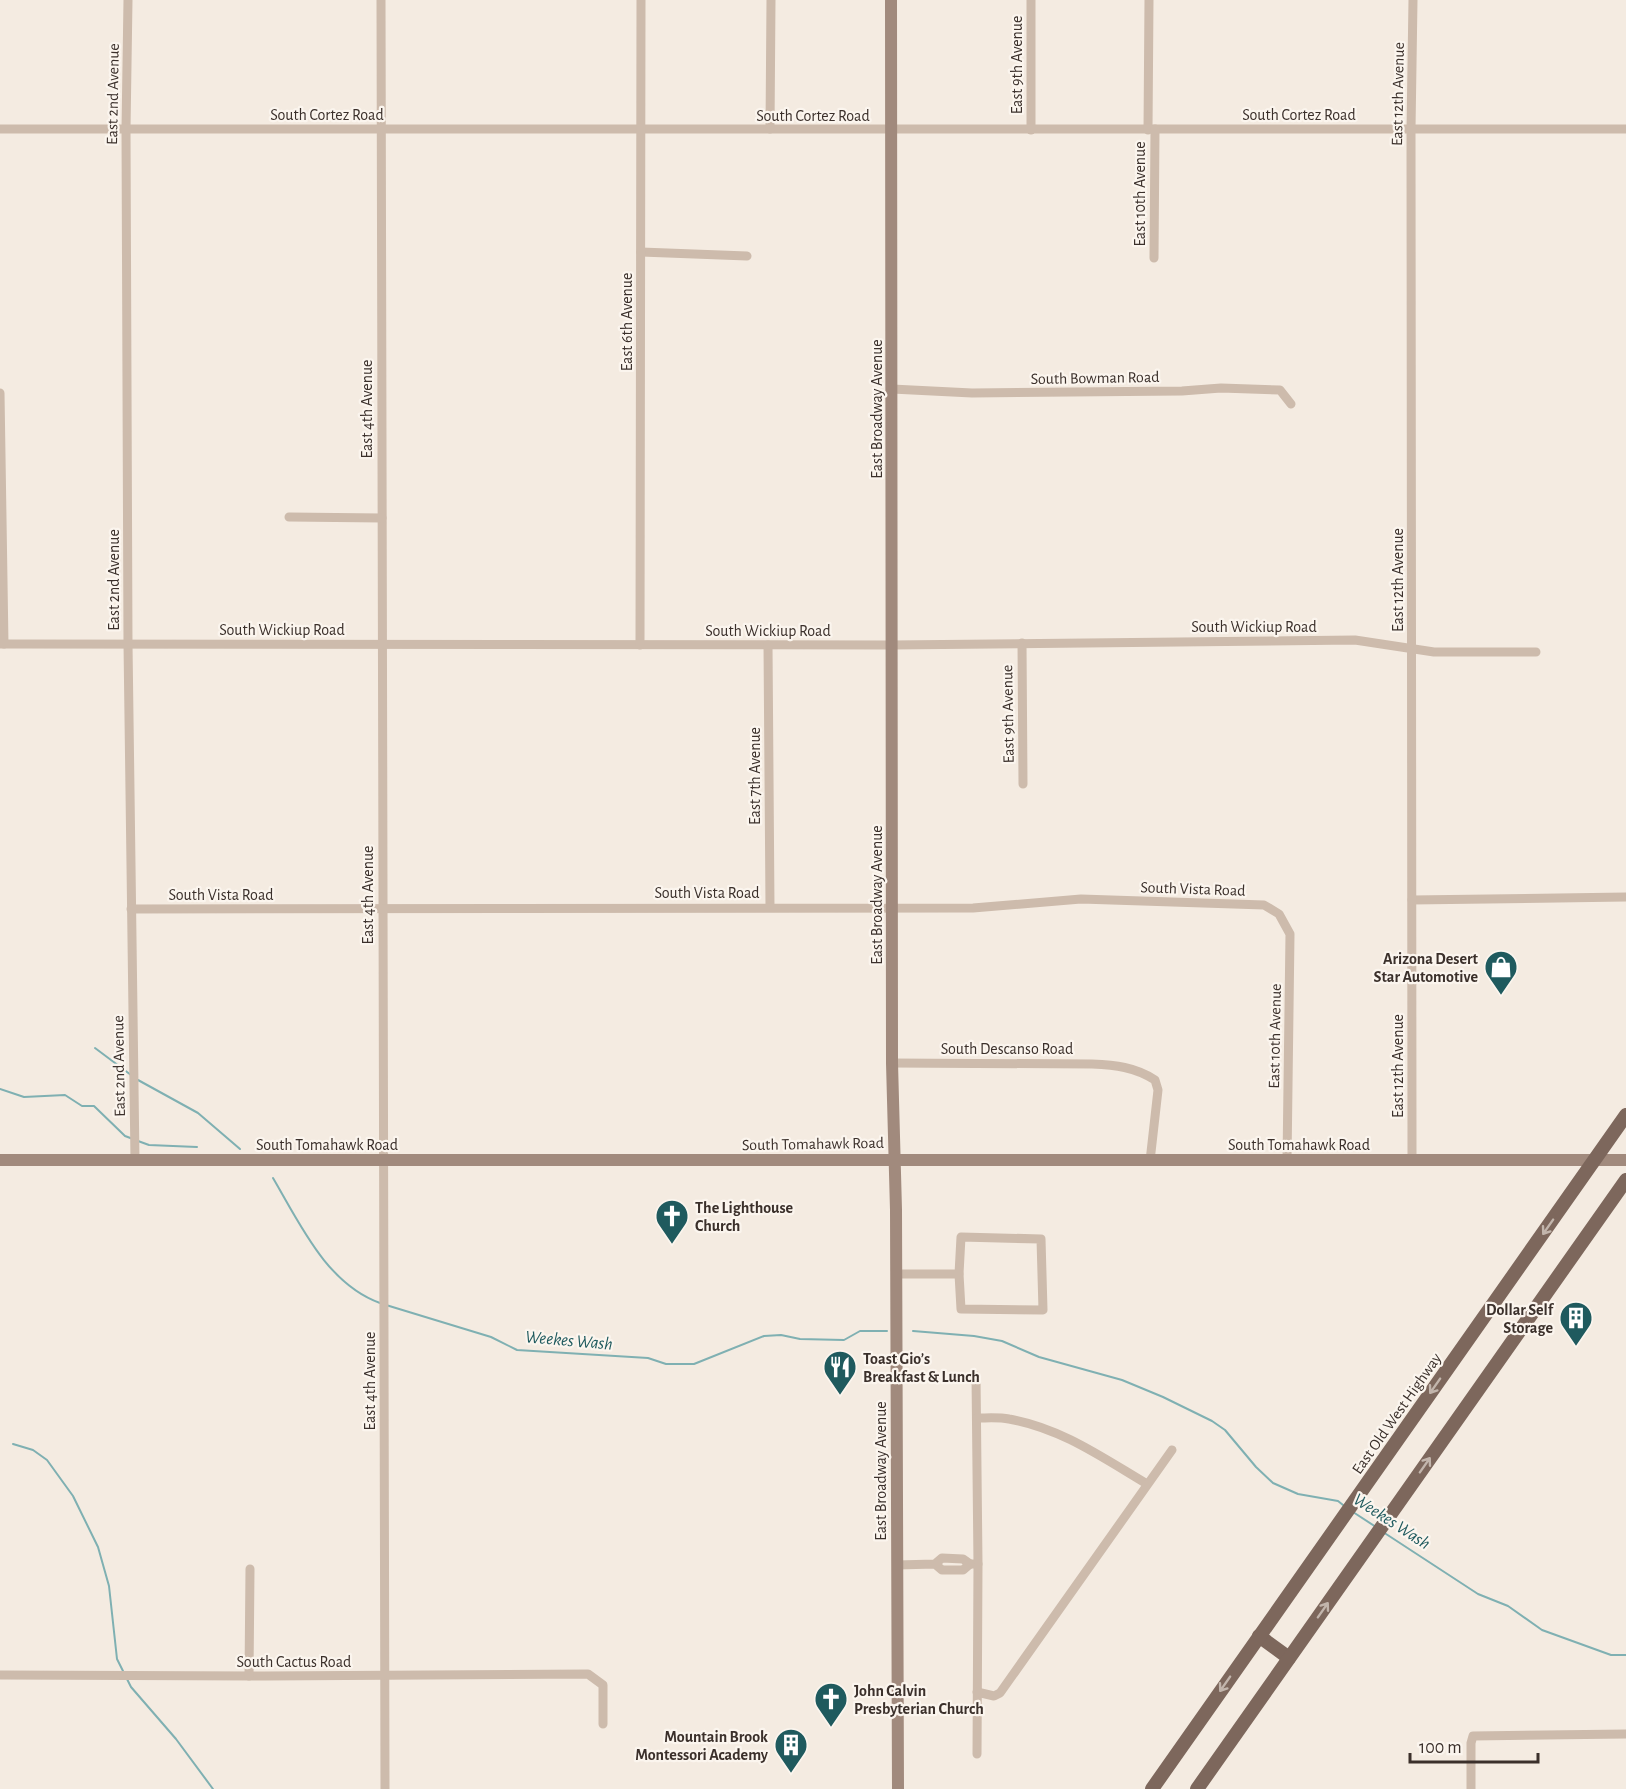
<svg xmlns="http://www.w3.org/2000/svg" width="1626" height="1789" viewBox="0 0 1626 1789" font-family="'Alegreya Sans',sans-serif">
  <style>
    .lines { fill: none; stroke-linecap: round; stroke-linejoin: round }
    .stream { stroke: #7fb0b2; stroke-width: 2 }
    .minor { stroke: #cdbbac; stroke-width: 9 }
    .secondary { stroke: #a18a7d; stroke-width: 12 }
    .primary { stroke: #7d675c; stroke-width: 14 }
    .oneway { stroke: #c2b5ac }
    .labels { text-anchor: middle; stroke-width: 4.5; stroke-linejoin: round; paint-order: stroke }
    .street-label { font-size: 16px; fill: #3b302b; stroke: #fbf5ee }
    .poi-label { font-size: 16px; font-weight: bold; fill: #3b302b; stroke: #fbf5ee; text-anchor: end }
    .water-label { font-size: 18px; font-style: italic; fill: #1f5a5e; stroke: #fbf5ee }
  </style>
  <rect width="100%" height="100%" fill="#f4ebe1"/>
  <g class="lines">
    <!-- stream -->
    <g class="stream">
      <path d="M95,1048l36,27"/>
      <path d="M138,1080l60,33 42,36"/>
      <path d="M0,1089l24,8 41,-2 17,11h12l31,30 8,3"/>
      <path d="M138,1141l11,4 48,2"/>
      <path d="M273,1178c27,46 54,106 107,125"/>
      <path d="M386,1305l105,32 26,13 131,8 18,6h28l70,-28 17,-1 19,4 44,1 16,-9h27"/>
      <path d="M913,1331l61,5 28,5 37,16 83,23 41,17 49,24 13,9 31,37 17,16 25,11 40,7 5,4"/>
      <path d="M13,1444l20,6 14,10 26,36 25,51 11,39 8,73 6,12"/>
      <path d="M1353,1512l23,15"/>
      <path d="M1383,1532l95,62 30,12 34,24 69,25h15"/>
      <path d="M127,1679l4,8 45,52 37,50"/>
    </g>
    <!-- minor -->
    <g class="minor">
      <path d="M128,0l-2,129 2,515 7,516"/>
      <path d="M381,0l4,1789"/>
      <path d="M0,129h1626"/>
      <path d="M770,129l1,-129"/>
      <path d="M1031,130v-130"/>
      <path d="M1148,130l1,-130"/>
      <path d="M641,252l106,4"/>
      <path d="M1154,258l1,-129"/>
      <path d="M892,389l80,4 210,-2 39,-3 59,2 11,14"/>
      <path d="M0,393l4,251"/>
      <path d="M289,517l93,1"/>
      <path d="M1022,643l1,141"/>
      <path d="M0,644l892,1 463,-5 79,12h102"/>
      <path d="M640,645l1,-645"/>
      <path d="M768,645l2,262"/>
      <path d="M1412,900l214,-3"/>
      <path d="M131,909l842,-1 108,-9 183,6 15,9 11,20 -3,227"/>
      <path d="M892,1063l200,1c23,1 43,3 63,16l3,10 -8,71"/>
      <path d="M1412,1160l-1,-1031 2,-129"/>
      <path d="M961,1237l80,2 2,71 -82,-1 -2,-35z"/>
      <path d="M896,1274h63"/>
      <path d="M976,1376l2,188"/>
      <path d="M977,1418c10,0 22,-1 32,1 52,9 94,39 138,65"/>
      <path d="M970,1564h8l-1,190"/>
      <path d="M897,1565l38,-1 7,6h21l7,-6 -7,-5 -21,-1 -7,6"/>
      <path d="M0,1675l264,1 324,-2 15,11v39"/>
      <path d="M249,1676l1,-107"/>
      <path d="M977,1692l17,4 6,-3 172,-243"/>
      <path d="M1471,1789v-46l2,-7 153,-2"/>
    </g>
    <!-- secondary -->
    <g class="secondary">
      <path d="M891,0l1,1063 4,147 2,579"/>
      <path d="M0,1160h1626"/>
    </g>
    <!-- primary -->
    <g class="primary">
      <path d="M1259,1636l30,22"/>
      <path d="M1152,1789l474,-674"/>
      <path d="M1197,1789l429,-609"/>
    </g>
  </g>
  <!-- one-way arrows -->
  <defs><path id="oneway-shaft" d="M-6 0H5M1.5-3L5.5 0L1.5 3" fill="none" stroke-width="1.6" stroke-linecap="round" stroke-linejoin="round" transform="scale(1.5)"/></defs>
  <g class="oneway">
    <use href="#oneway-shaft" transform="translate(1548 1227) rotate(125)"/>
    <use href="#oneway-shaft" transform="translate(1435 1386) rotate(125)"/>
    <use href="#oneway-shaft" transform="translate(1425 1465) rotate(-55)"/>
    <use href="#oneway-shaft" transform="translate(1323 1610) rotate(-55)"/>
    <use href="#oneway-shaft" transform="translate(1225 1684) rotate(125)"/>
  </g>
  <!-- icons -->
  <defs>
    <g id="shop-pin" transform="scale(1.725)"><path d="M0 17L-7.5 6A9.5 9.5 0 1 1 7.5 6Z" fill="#1f5a5e" stroke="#fbf5ee"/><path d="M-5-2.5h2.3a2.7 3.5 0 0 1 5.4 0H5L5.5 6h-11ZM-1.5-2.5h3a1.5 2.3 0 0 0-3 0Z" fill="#fff"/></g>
    <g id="church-pin" transform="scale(1.725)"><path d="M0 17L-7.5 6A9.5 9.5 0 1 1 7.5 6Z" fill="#1f5a5e" stroke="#fbf5ee"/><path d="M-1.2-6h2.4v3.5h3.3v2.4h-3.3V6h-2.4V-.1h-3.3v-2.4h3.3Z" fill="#fff"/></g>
    <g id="building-pin" transform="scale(1.725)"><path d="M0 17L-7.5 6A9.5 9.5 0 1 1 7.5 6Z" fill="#1f5a5e" stroke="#fbf5ee"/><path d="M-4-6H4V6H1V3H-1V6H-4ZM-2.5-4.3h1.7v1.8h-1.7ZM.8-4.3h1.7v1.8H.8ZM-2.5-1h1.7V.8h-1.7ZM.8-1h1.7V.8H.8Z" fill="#fff"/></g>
    <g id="restaurant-pin" transform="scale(1.725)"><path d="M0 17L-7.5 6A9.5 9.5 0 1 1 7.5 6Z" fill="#1f5a5e" stroke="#fbf5ee"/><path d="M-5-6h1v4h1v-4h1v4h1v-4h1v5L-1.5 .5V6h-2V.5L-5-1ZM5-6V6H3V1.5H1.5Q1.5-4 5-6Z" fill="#fff"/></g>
  </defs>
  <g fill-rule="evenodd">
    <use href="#shop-pin" x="1501" y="967"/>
    <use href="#church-pin" x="672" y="1216"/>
    <use href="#building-pin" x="1576" y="1318"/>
    <use href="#restaurant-pin" x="840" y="1367"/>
    <use href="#church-pin" x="831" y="1699"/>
    <use href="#building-pin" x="791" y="1745"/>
  </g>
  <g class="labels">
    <!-- street labels -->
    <g class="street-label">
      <text transform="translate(1016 65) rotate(-90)" y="6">East 9th Avenue</text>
      <text transform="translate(112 94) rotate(-89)" y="6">East 2nd Avenue</text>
      <text transform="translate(1397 94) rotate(-89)" y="6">East 12th Avenue</text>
      <text x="327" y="120">South Cortez Road</text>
      <text x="1299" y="120">South Cortez Road</text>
      <text x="813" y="121">South Cortez Road</text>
      <text transform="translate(1139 194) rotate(-90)" y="6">East 10th Avenue</text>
      <text transform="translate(626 322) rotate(-90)" y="6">East 6th Avenue</text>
      <text transform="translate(1095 377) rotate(-1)" y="6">South Bowman Road</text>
      <text transform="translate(366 409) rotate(-90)" y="6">East 4th Avenue</text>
      <text transform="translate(876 409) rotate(-90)" y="6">East Broadway Avenue</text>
      <text transform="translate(113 580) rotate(-90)" y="6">East 2nd Avenue</text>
      <text transform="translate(1397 580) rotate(-90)" y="6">East 12th Avenue</text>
      <text x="1254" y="632">South Wickiup Road</text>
      <text x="282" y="635">South Wickiup Road</text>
      <text x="768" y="636">South Wickiup Road</text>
      <text transform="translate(1007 714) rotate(-91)" y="6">East 9th Avenue</text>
      <text transform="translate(754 776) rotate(-90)" y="6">East 7th Avenue</text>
      <text transform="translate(1193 888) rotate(2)" y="6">South Vista Road</text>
      <text x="707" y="898">South Vista Road</text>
      <text x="221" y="900">South Vista Road</text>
      <text transform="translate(367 895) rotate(-90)" y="6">East 4th Avenue</text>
      <text transform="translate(876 895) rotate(-90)" y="6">East Broadway Avenue</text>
      <text transform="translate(1274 1036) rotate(-89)" y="6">East 10th Avenue</text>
      <text x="1007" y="1054">South Descanso Road</text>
      <text transform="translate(118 1066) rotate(-91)" y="6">East 2nd Avenue</text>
      <text transform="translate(1397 1066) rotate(-90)" y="6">East 12th Avenue</text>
      <text transform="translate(813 1143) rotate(-1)" y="6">South Tomahawk Road</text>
      <text x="327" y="1150">South Tomahawk Road</text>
      <text x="1299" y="1150">South Tomahawk Road</text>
      <text transform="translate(369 1381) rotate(-90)" y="6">East 4th Avenue</text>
      <text transform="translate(1396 1413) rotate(-55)" y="6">East Old West Highway</text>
      <text transform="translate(880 1471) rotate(-90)" y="6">East Broadway Avenue</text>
      <text x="294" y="1667">South Cactus Road</text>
    </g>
    <!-- poi labels -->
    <g class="poi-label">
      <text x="1478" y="964">Arizona Desert<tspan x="1478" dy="18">Star Automotive</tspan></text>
      <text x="695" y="1213" text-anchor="start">The Lighthouse<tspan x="695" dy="18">Church</tspan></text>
      <text x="1553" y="1315">Dollar Self<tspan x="1553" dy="18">Storage</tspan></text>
      <text x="863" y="1364" text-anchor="start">Toast Gio’s<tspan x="863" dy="18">Breakfast &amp; Lunch</tspan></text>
      <text x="854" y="1696" text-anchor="start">John Calvin<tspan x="854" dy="18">Presbyterian Church</tspan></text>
      <text x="768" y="1742">Mountain Brook<tspan x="768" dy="18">Montessori Academy</tspan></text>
    </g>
    <!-- water labels -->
    <g class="water-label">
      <text transform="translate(569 1340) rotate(5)" y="6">Weekes Wash</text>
      <text transform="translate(1392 1521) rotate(33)" y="6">Weekes Wash</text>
    </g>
  </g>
  <!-- scale -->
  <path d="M1410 1753v9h128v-9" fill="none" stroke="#3b302b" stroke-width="3"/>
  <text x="1419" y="1753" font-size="18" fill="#3b302b" stroke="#fbf5ee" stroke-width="4.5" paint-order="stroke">100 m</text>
</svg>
